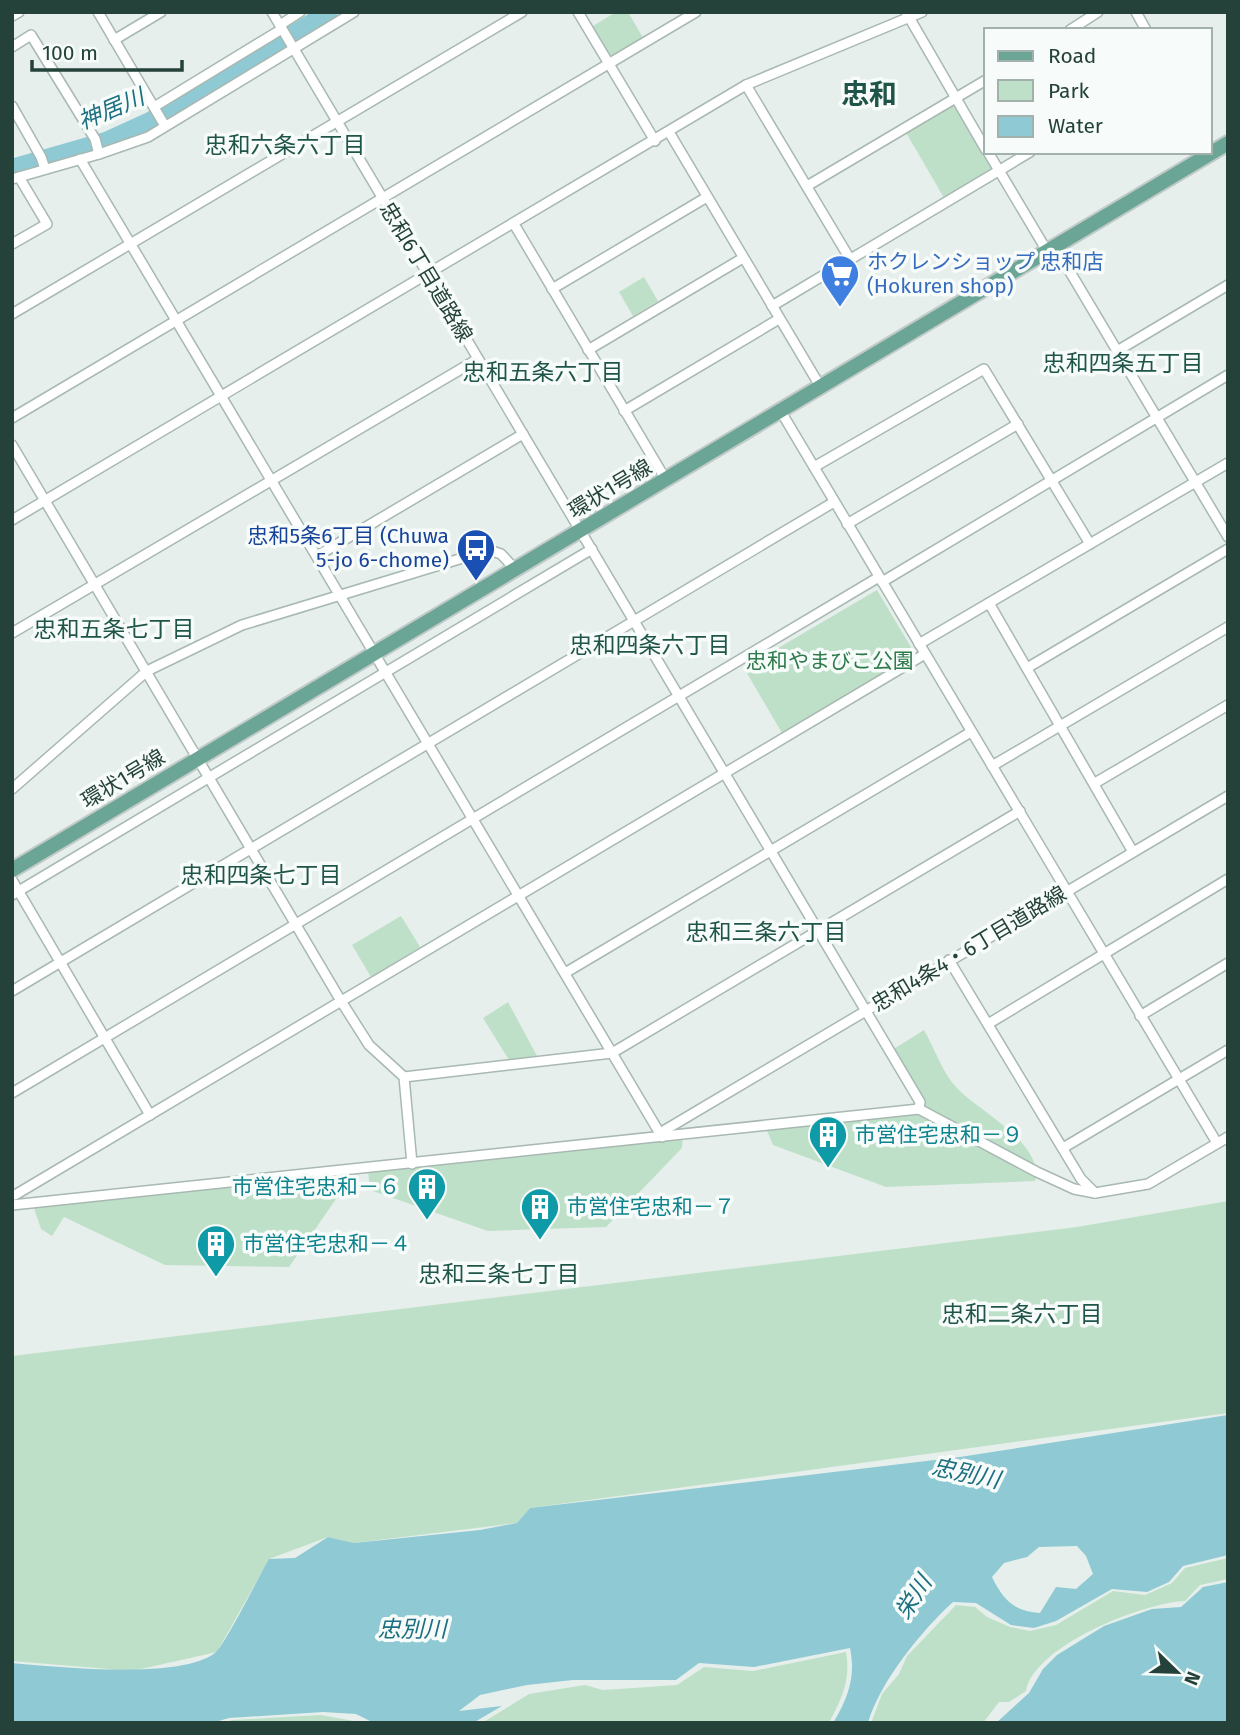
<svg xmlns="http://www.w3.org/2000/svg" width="1240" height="1735" viewBox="0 0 1240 1735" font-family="'Fira Sans','Noto Sans JP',sans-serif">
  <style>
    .green { fill: #bfe0c8 }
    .water { fill: #8ec9d4; fill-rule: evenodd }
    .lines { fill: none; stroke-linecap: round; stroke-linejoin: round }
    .river { stroke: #8ec9d4; stroke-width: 18 }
    .minor-casing { stroke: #a8b8b2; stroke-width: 12 }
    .primary-casing { stroke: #c2cac8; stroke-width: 18 }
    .minor { stroke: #fff; stroke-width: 9 }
    .primary { stroke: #6aa596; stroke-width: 14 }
    .labels { text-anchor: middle; stroke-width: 7; stroke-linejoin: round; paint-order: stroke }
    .shop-label { font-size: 21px; fill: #366cbe; stroke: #f7fbf9; text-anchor: start }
    .street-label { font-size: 21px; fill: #24423a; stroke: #f7fbf9 }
    .transit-label { font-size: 21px; fill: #164399; stroke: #f7fbf9; text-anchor: end }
    .park-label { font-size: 21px; fill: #2d7a4b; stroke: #f7fbf9 }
    .culture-label { font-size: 21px; fill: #0d838f; stroke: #f7fbf9; text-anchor: start }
    .water-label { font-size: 23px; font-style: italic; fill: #1c6f80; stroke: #f7fbf9 }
    .neighbourhood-label { font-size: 23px; fill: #1f5548; stroke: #f7fbf9 }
    .district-label { font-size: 28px; font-weight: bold; fill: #1f5548; stroke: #f7fbf9 }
  </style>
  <rect width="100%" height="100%" fill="#e6efeb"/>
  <!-- green -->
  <g class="green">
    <path d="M616,12h12l18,31 -36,22 -22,-36z"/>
    <path d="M956,98l43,73 -52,32 -43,-74z"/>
    <path d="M644,277l14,24 -25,15 -14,-24z"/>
    <path d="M877,590l38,64 -133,79 -38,-65z"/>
    <path d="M401,916l19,31 -49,30 -19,-32z"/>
    <path d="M508,1002l29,54 -28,4 -26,-42z"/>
    <path d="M924,1030c10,17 18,42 32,57 19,22 89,56 79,94l-149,6 -113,-42 -8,-19 154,-17 1,-7 -31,-50z"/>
    <path d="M683,1134l-1,14 -76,79 -118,4 -118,-41 -2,-20z"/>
    <path d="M345,1172l2,11 -58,84 -124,-2 -101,-48 -12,19 -11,-7 -8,-24z"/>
    <path d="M1228,1201v212l-698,95 -13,15 -163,20 -26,-6 -59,22 -52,93 -85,19 -120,-10v-305l1065,-129z"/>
    <path d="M1228,1558v21l-28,6 -15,16c-43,2 -151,45 -159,90l-17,11h-10l-16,21h-112l11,-29 17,-20 8,-18 49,-51 19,2 12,10 23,10 20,4 26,-6 57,-34 32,4 27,-12 13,-15z"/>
    <path d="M846,1652c5,28 -4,46 -17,71h-347l47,-29 56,-9 18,5 74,-5 27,-18 49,4z"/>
    <path d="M321,1715l44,8h-141l8,-3z"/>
  </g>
  <!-- water -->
  <g class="water">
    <path d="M1228,1415v140l-45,11 -14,16 -22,10 -35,-3 -56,32 -22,7 -23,-3 -35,-22 -23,-1c-31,28 -74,81 -85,121h-35c15,-25 23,-46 17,-75l-96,19 -55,-4 -23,17h-103l-46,5 -47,10 -21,16 43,-5 -29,17h-99l-18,-9 -33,-2 -94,6 -17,5h-200v-60c45,4 168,17 203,-10 9,-6 45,-79 54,-94l26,-1 33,-21 26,6 126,-13 37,-7 13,-15 430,-51zM1077,1546l9,10 7,18 -17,15 -20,-2 -16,26c-25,-1 -37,-13 -48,-36l12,-14 23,-6 12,-10z"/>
    <path d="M1228,1582v141h-232l33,-30 14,-24 14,-14 47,-29 48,-17 29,-2 22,-20z"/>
  </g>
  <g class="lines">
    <!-- river -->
    <path class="river" d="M12,168l94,-27 44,-20 179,-109"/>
    <!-- minor casing -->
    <g class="minor-casing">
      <g id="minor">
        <path d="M98,12l67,114"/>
        <path d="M272,12l648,1090 -1,7"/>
        <path d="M578,12l77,129"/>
        <path d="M906,12l80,138"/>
        <path d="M1136,12l10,18"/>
        <path d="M12,16l7,-4"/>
        <path d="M280,25l20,-13"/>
        <path d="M1070,30l28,-18"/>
        <path d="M114,40l47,-28"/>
        <path d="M12,47l19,-12 64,104 4,15"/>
        <path d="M746,85l104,174"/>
        <path d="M12,106l29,51 4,12"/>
        <path d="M154,107l128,-78"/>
        <path d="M669,132l151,254"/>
        <path d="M988,152l59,99"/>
        <path d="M80,159l582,978"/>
        <path d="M12,179l87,-25 49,-17 206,-125"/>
        <path d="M807,186l179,-106"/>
        <path d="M514,224l152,256"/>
        <path d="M12,244l35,-20 -28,-47"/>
        <path d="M1054,245l174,292"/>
        <path d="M552,289l155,-92"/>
        <path d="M772,306l258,-154"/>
        <path d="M12,314l510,-302"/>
        <path d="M588,350l155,-92"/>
        <path d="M1117,351l111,-66"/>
        <path d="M780,410l437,733"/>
        <path d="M624,411l155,-92"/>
        <path d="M12,418l684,-406"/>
        <path d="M12,445l329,556 28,44 35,32 8,87"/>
        <path d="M814,467l170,-98 106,175"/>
        <path d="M12,520l734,-435 176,-73"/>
        <path d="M847,524l171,-100"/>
        <path d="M317,556l206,-122"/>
        <path d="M882,582l346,-207"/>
        <path d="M989,603l144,249"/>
        <path d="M12,633l466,-274"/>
        <path d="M919,644l309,-181"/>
        <path d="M1027,668l201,-119"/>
        <path d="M992,766l236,-139"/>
        <path d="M1095,783l133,-78"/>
        <path d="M12,789l135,-118 95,-46 247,-75 12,4 13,14"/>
        <path d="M12,880l138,235"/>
        <path d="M12,895l580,-346"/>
        <path d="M949,960l132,219 14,14"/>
        <path d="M565,973l406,-241"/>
        <path d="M12,991l822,-489"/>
        <path d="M1140,1016l88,-53"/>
        <path d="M988,1024l240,-145"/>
        <path d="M404,1077l208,-24 408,-242"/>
        <path d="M12,1093l867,-516"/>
        <path d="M660,1133l568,-337"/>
        <path d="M1063,1148l165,-98"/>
        <path d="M15,1195l910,-541"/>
        <path d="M12,1205l907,-96 118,63 37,17 21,4 53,-9 80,-47"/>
      </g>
    </g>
    <!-- primary casing -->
    <g class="primary-casing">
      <path id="primary" d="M12,870l1216,-727"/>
    </g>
    <!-- minor -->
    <use href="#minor" class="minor"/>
    <!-- primary -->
    <use href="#primary" class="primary"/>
  </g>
  <!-- icons -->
  <defs>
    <g id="supermarket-pin" transform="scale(2.0125)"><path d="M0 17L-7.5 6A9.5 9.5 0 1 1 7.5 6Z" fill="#3f7fe0" stroke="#f7fbf9"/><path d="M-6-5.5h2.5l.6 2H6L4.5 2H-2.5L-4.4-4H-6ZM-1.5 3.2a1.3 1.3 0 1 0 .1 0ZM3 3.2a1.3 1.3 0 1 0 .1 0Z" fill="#fff"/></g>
    <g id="bus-pin" transform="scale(2.0125)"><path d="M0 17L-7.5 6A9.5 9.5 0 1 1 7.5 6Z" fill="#1a4fb4" stroke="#f7fbf9"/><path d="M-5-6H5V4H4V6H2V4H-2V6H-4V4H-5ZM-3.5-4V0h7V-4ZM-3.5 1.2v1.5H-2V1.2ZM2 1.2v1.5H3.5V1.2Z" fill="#fff"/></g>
    <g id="building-pin" transform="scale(2.0125)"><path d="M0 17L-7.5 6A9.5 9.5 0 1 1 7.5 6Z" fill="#0f9aa8" stroke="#f7fbf9"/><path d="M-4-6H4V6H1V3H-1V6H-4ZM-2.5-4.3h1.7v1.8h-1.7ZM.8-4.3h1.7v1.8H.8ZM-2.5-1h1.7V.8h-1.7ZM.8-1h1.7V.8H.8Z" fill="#fff"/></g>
  </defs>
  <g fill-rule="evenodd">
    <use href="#supermarket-pin" x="840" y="274"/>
    <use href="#bus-pin" x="476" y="548"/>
    <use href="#building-pin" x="828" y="1135"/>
    <use href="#building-pin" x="427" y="1187"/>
    <use href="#building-pin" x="540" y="1207"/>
    <use href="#building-pin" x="216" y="1244"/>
  </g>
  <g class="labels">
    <!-- shop labels -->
    <g class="shop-label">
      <text x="867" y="269">ホクレンショップ 忠和店<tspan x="867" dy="24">(Hokuren shop)</tspan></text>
    </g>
    <!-- street labels -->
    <g class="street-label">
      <text transform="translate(426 272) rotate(59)" y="7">忠和6丁目道路線</text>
      <text transform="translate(610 489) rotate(-31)" y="7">環状1号線</text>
      <text transform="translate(123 779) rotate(-31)" y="7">環状1号線</text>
      <text transform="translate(969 949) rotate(-31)" y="7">忠和4条4・6丁目道路線</text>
    </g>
    <!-- transit labels -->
    <g class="transit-label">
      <text x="449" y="543">忠和5条6丁目 (Chuwa<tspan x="449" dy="24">5-jo 6-chome)</tspan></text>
    </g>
    <!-- park labels -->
    <g class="park-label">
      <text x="830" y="668">忠和やまびこ公園</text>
    </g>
    <!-- culture labels -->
    <g class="culture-label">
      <text x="855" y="1142">市営住宅忠和－９</text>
      <text x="400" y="1194" text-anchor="end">市営住宅忠和－６</text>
      <text x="567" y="1214">市営住宅忠和－７</text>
      <text x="243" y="1251">市営住宅忠和－４</text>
    </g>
    <!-- water labels -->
    <g class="water-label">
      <text transform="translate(111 109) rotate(-23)" y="8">神居川</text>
      <text transform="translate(966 1473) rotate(12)" y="8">忠別川</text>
      <text transform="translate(913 1597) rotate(-57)" y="8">栄川</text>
      <text x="412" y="1637">忠別川</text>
    </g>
    <!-- neighbourhood labels -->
    <g class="neighbourhood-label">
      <text x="285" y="153">忠和六条六丁目</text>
      <text x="1123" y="371">忠和四条五丁目</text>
      <text x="543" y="380">忠和五条六丁目</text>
      <text x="114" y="637">忠和五条七丁目</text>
      <text x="650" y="653">忠和四条六丁目</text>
      <text x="261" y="883">忠和四条七丁目</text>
      <text x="766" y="940">忠和三条六丁目</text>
      <text x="499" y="1282">忠和三条七丁目</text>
      <text x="1022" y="1322">忠和二条六丁目</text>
    </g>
    <!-- district labels -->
    <g class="district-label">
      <text x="869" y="104">忠和</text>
    </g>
  </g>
  <!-- border -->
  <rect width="1240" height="1735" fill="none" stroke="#24423a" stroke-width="28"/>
  <!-- legend -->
  <rect x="984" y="28" width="228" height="126" fill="#f7fbf9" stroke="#a3b1ad" stroke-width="2"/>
  <rect x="998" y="51" width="35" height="10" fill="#6aa596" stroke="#a3b1ad" stroke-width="2"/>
  <text x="1048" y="63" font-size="21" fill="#24423a">Road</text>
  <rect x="998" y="80" width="35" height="21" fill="#bfe0c8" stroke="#a3b1ad" stroke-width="2"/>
  <text x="1048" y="98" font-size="21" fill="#24423a">Park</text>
  <rect x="998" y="116" width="35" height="21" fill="#8ec9d4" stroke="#a3b1ad" stroke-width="2"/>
  <text x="1048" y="133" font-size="21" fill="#24423a">Water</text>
  <!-- north arrow -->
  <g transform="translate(1177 1672) rotate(113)" stroke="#f7fbf9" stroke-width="5" paint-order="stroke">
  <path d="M0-5L12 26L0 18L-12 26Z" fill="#24423a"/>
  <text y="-10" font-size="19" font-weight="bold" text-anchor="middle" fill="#24423a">N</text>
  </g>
  <!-- scale -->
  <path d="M32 60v10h150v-10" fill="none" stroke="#24423a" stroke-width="3.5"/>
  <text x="42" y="60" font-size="21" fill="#24423a" stroke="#f7fbf9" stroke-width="5" paint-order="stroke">100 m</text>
</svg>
